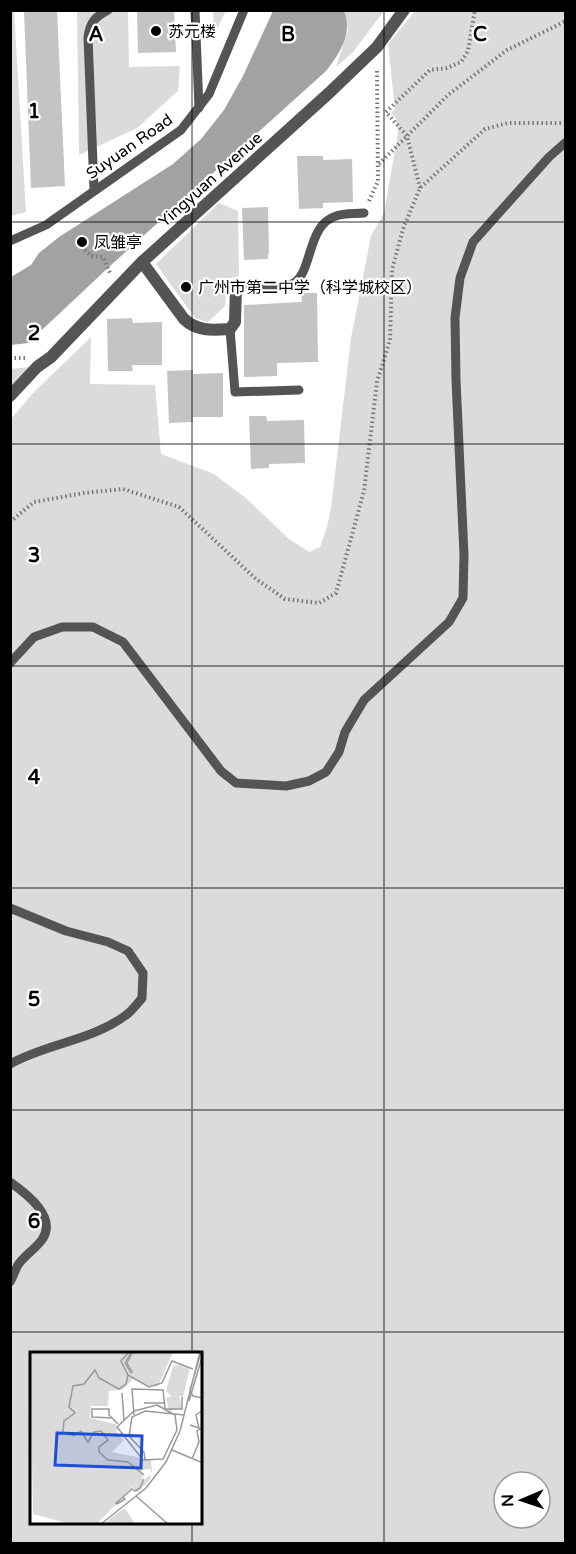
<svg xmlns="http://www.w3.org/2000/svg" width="576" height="1554" viewBox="0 0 576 1554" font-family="'Varela Round','Noto Sans SC',sans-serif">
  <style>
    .green { fill: #dbdbdb; fill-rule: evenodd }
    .water { fill: #a2a2a2 }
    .building { fill: #c4c4c4 }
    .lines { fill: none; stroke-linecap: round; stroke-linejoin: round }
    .path { stroke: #767676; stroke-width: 4; stroke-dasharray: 1.5 3; stroke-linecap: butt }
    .lane { stroke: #545454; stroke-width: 9 }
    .street { stroke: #545454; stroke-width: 12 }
    .grid { fill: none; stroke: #000; stroke-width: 1.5; stroke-opacity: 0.55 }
    .poi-dot { fill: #000; stroke: #fff; stroke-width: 2 }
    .labels { text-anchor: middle; stroke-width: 4.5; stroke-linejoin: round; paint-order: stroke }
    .poi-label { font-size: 16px; fill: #000; stroke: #fff; text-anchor: start }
    .street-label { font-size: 16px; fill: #000; stroke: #fff }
    .inset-river { fill: none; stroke: #a2a2a2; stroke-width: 3 }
    .inset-road { fill: none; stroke: #999; stroke-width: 1.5 }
    .view { fill: #1d4ed8; fill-opacity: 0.15; stroke: #1d4ed8; stroke-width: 3 }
    .inset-edge { fill: none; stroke: #000; stroke-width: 3 }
    .grid-label { font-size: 20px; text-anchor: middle; font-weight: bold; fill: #000; stroke: #fff; stroke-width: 4.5; stroke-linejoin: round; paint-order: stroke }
  </style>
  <rect width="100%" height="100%" fill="#fff"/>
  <!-- green -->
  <g class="green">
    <path d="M14,11l12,201 -15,4 -1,-205z"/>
    <path d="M77,11h51l1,56 51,-1 -2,25 -41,37 -58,27z"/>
    <path d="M213,11h13l-12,23z"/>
    <path d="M344,11h40l-31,41 -17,15 12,-37z"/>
    <path d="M415,11h150v1532l-554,1v-1125l22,-26 58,-56 -1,47 65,1 6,69 53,20 33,25 42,40 20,13 11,-5 7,-20 4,-19 20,-170 20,-102 13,-23 14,-80 -2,-15 -5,-5 4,-4 -7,-65zM32,1353h169v169h-169zM504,1482h36v36h-36z"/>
    <path d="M219,203l19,8 1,65 -12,3 -2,27 -17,16 -13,-4 -39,-54z"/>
    <path d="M29,367l-18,21v-19z"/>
  </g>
  <!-- water -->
  <path class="water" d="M273,11h71c9,23 -4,42 -18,60l-216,195 -82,77 -17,2v-68l20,-12 8,-12 20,-16 114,-73 28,-25 23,-29 19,-34z"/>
  <!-- building -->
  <g class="building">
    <path d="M24,10h33l8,176 -34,2z"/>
    <path d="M137,10h37l2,42 -38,1z"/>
    <path d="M297,156h26v4l29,-1 1,43 -30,1v5l-24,1z"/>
    <path d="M268,207l1,47h-1v5l-24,1 -2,-52z"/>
    <path d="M301,293h16l1,69 -41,1v13l-33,1v-72l58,-3z"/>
    <path d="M132,318l1,5 29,-1v43h-30l1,6h-25l-1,-52z"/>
    <path d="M193,370v4l30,-1v44h-30v5l-24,1 -2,-52z"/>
    <path d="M249,416h17l1,5 37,-1 1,43 -36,1v4l-18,1z"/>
  </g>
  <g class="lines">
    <!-- path -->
    <g class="path">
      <path d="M379,164l69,-69 59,-45 59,-29"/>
      <path d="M420,188l-13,-52 -21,-24 44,-42 17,-2 14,-6 7,-11 7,-41"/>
      <path d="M369,201l9,-20 -1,-111"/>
      <path d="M85,250l6,6 12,1 7,16"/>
      <path d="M10,358h15"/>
      <path d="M10,522l24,-20 50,-9 39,-4 56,18 77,72 29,20 34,4 17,-10 28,-102 13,-109 13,-42 2,-70 11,-41 17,-41 65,-59 23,-6h58"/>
    </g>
    <!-- lane -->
    <g class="lane">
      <path d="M195,10l4,98"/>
      <path d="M94,189l-6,-152c2,-15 7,-20 20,-27"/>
      <path d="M10,241l36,-16 135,-95 28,-36 35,-84"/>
      <path d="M236,287c17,-1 40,3 56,-3 21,-9 14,-59 44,-68 8,-3 19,-2 28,-3"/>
      <path d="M230,329l5,63 64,-2"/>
      <path d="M10,663l24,-26 28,-10h31l30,15 98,129 15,12 50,3 23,-5 17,-9 13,-20 6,-20 19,-32 85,-78 14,-24 1,-43 -8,-175 -1,-62 5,-40 13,-36 76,-85 17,-15"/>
      <path d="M10,908l56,23 42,11 20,9 15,22 -1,25c-5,6 -10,13 -16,17 -34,26 -79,28 -116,49"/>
      <path d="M10,1182c17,12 49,36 31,59 -7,9 -17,15 -23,24 -3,5 -5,12 -8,17"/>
    </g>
    <!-- street -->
    <g class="street">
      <path d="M142,262l42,57c14,13 29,11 46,10l5,-7 1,-35"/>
      <path d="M10,396l27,-29 14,-10 91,-95 187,-169 48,-46 27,-37"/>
    </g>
  </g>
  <!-- grid -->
  <path class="grid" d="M192,10v1343M384,10v1534M10,222h556M10,444h556M10,666h556M10,888h556M10,1110h556M10,1332h556M192,1522v22"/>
  <!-- markers -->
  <g class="poi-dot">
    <circle cx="156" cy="31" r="6"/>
    <circle cx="82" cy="242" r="6"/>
    <circle cx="186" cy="287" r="6"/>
  </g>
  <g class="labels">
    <!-- poi labels -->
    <g class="poi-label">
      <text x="168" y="37">苏元楼</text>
      <text x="94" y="248">凤雏亭</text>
      <text x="198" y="293">广州市第二中学（科学城校区）</text>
    </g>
    <!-- street labels -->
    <g class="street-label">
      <text transform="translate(129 146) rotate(-35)" y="6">Suyuan Road</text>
      <text transform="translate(210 179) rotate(-42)" y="6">Yingyuan Avenue</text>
    </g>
  </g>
  <!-- overview -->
  <g transform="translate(30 1352)">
    <rect width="172" height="172" fill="#fff"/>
    <path d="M0,0h143l-15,34 -6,1 -19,-8 -11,11 -13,1 -1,15h-17l-1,12 26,6 1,8 7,8 -12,12 39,8 1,13 -2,-4 -8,1 1,11 7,-6 1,3 -13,14 -6,-5 -35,37h-27l-37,-10zM150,13l10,4 -7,28 -4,-1 3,13 -13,2 -3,-14h6l-6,-6 7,-25zM95,156l10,16h-30l6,-6z" fill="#dbdbdb"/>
    <path class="inset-river" d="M102,0l-6,11 6,10"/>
    <path class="inset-road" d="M99,0l-8,9 7,14 21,12 13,-4 10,-22 21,8M171,0l-11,38 3,6 10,2M98,23l-2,9 -7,5 -20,-11 -4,-8 -11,14 -11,2 -4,21 6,6 -11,8 -1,11 11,4 7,-5 7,11 6,-10 7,-1 7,9 -9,7v5l9,8 20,2 16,13M92,41l2,27M159,49l14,-47M114,51h21M127,53l18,10 2,15 -14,29 -20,1 -26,-33 17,-16zM104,63l-2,-26 31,1 2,19h17v-12M82,66l-20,-1v-8h17v6l9,9M160,73l9,3 -3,-13 7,-5M142,98l31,13M162,107l7,-17 -2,-11 6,-4M115,108l-1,-8 -15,-16 3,-19 13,-6 39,4M106,144l32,28M93,145l2,2 -8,5 -1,-1 7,-6 9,-8 3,2 5,-3 4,-9M71,172l45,-36 20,-26 14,-31 20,-79"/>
    <path class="view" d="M27,81l85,3 -1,32 -86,-3z"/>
    <rect width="172" height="172" class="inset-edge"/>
  </g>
  <g class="grid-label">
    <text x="96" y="41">A</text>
    <text x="288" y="41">B</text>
    <text x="480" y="41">C</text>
    <text x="34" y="118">1</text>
    <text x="34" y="340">2</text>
    <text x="34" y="562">3</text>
    <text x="34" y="784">4</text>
    <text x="34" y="1006">5</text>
    <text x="34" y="1228">6</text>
  </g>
  <!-- border -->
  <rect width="576" height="1554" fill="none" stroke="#000000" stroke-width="24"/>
  <!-- north arrow -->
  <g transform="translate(522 1500) rotate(268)"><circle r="28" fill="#ffffff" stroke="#999999" stroke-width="1.5"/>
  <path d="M0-4.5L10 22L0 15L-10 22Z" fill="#000000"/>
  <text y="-9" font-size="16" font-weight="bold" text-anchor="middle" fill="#000000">N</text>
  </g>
</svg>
